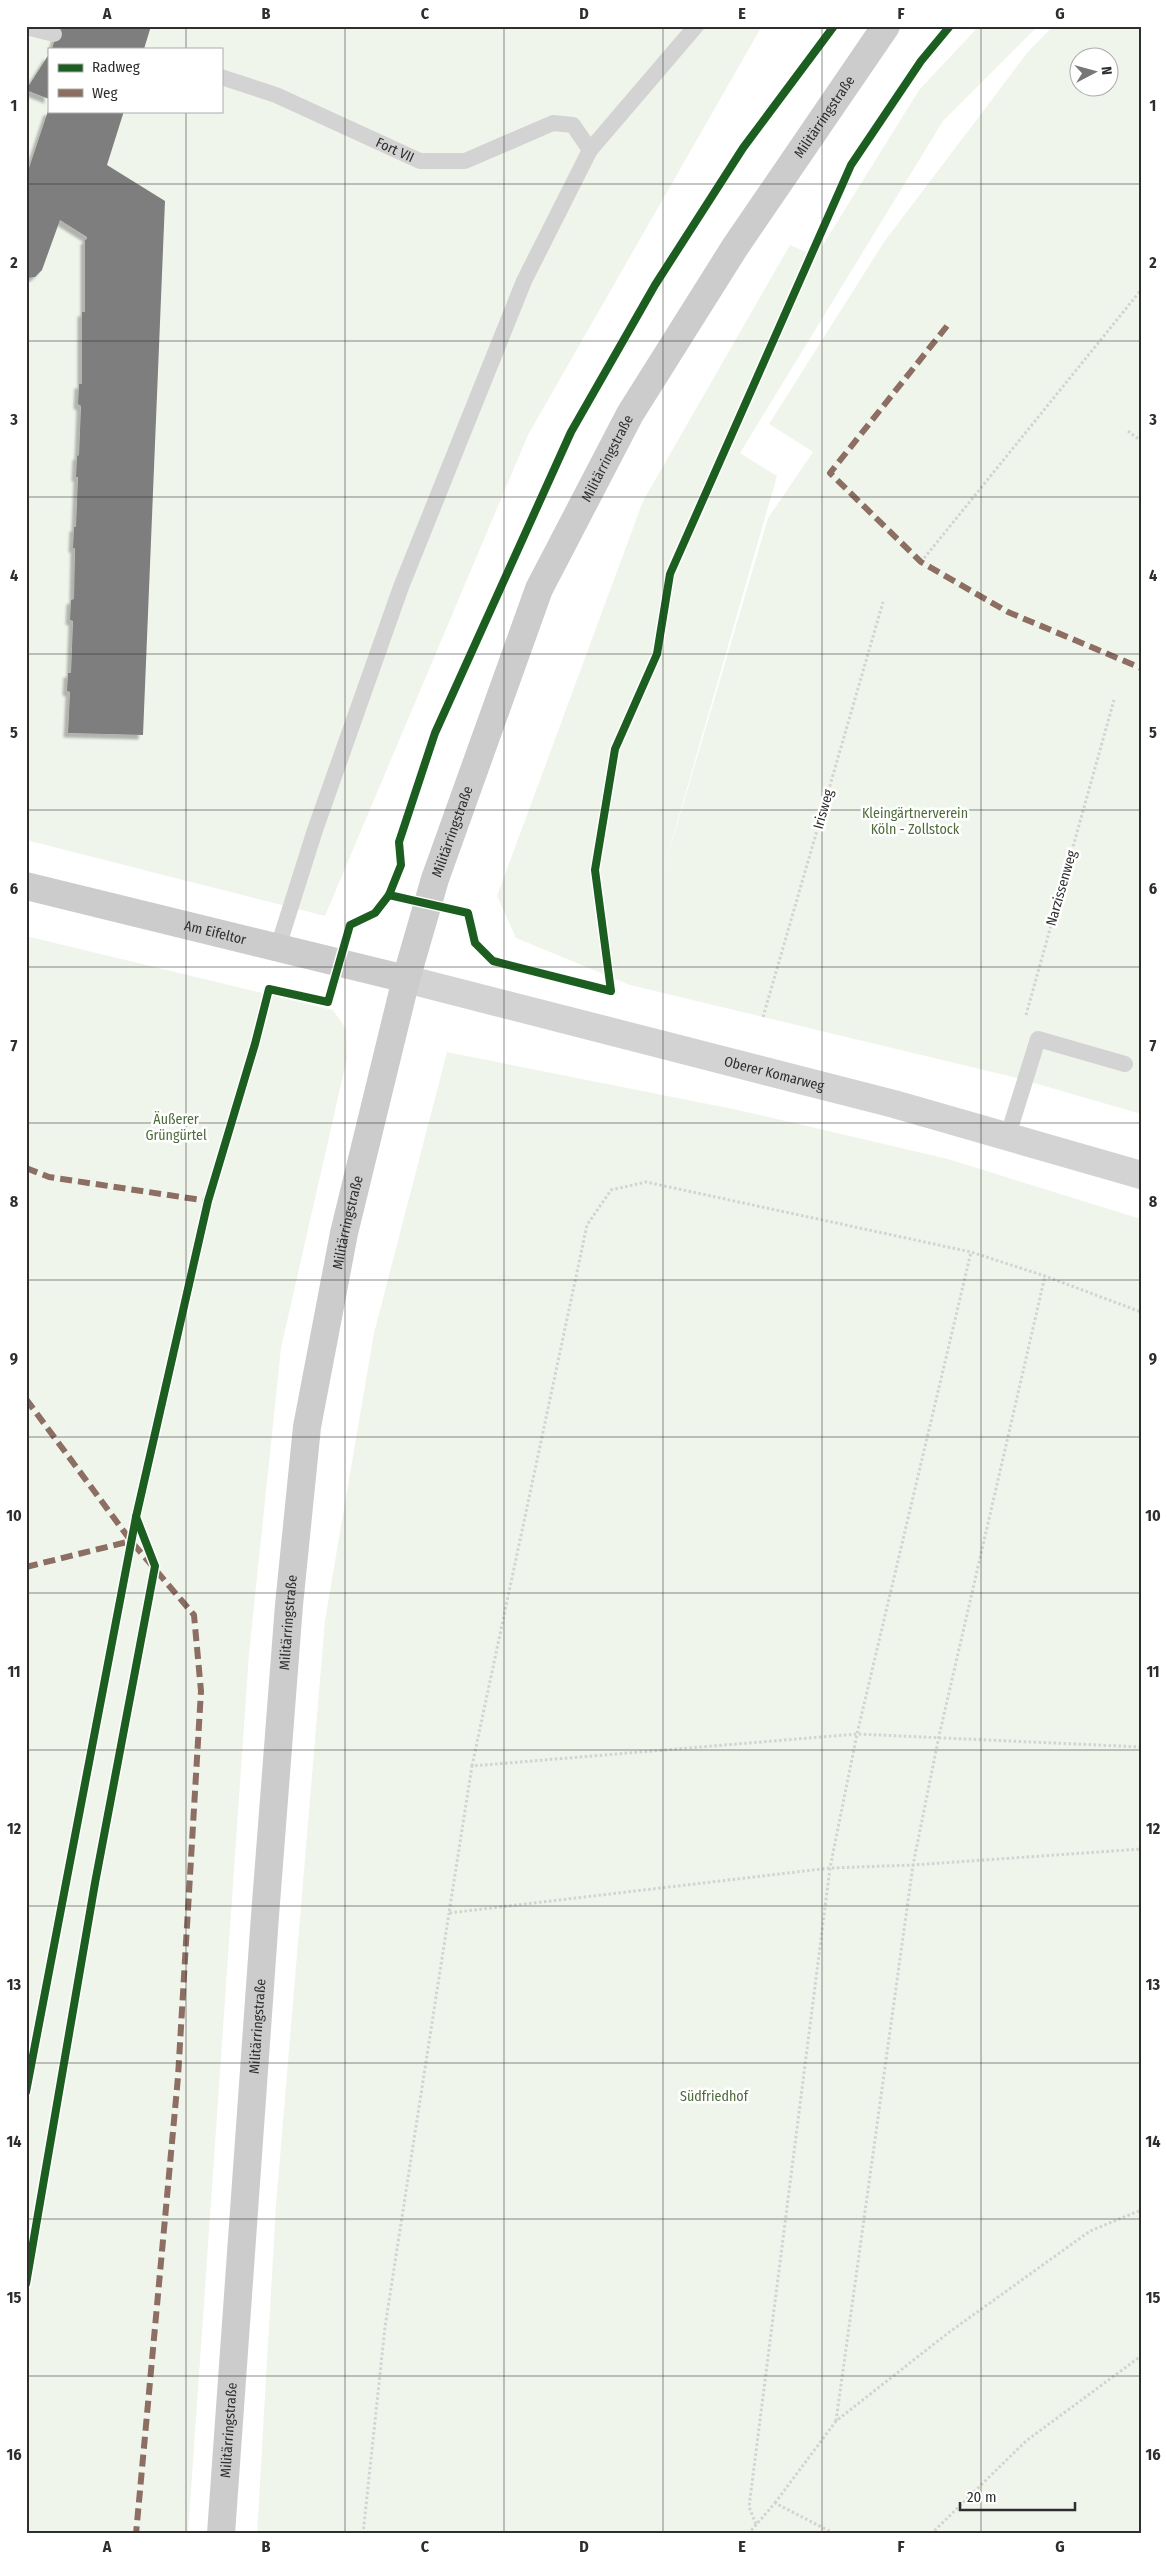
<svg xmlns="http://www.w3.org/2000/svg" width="1167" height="2560" viewBox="0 0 1167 2560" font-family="'Fira Sans Condensed',sans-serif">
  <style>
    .green { fill: #f0f5ec; fill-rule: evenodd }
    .building { fill: #7e7e7e; filter: url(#shadow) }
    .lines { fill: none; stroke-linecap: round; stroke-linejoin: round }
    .path { stroke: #d3d3d3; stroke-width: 3; stroke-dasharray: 2.5 2.5; stroke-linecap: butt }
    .service { stroke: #d3d3d3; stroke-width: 16 }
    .tertiary { stroke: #d3d3d3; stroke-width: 28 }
    .secondary { stroke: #ccc; stroke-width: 28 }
    .quiet { stroke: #8d6e63; stroke-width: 6; stroke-dasharray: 12 6; stroke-linecap: butt }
    .cycleway-casing { stroke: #fff; stroke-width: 11 }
    .cycleway { stroke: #1b5e20; stroke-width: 8 }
    .grid { fill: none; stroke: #2e2e2e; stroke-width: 1; stroke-opacity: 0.55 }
    .labels { text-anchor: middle; stroke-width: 5; stroke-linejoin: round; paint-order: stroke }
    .street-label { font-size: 14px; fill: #2e2e2e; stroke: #fff }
    .park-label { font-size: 14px; fill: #4e6b3a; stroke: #fff }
    .neatline { fill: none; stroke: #2e2e2e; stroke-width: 2 }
    .grid-label { font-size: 16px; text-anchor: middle; font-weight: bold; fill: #2e2e2e }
  </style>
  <defs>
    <filter id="shadow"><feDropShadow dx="-4.5" dy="4.5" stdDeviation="1" flood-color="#0004"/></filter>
  </defs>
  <rect width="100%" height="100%" fill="#fff"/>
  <!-- green -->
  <g class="green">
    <path d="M26,26h736l-234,409 -203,481 -299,-76zM49,49h172v62h-172z"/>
    <path d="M979,26h59l-95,95 -203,332 37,23 -119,413 110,-371 45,-66 -44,-28 115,-182 143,-189 26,-27h88v1088l-124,-36 -387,-93 -114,-47 -19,-42 146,-395 147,-256 26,11 103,-166zM1080,58h30v30h-30z"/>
    <path d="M26,936l307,74 13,19 1,29 -66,290 -32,306 -61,880h-162z"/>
    <path d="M447,1052l291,58 210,49 193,60v1315h-884l19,-329 49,-585 49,-287z"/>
  </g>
  <!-- building -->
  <g class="building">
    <path d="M59,26h92l-7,23h-92z"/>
    <path d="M49,54v45l-23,-9z"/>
    <path d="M48,111h76l-17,54 58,36 -22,534 -75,-2 2,-41 -3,-1 1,-18h3l2,-52 -3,-1 1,-20 3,-1 1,-51h-2l1,-21h2l2,-50h-2l1,-21 2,-1 2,-49 -3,-2 1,-20h3v-72h3v-72l2,-1v-2l-27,-17 -18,50 -7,7 -9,1v-101z"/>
  </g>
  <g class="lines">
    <!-- path -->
    <g class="path">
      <path d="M1128,431l13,10"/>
      <path d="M921,562l220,-272"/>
      <path d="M1026,1015l88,-315"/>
      <path d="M763,1017l120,-415"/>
      <path d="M1141,1747l-284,-13 -385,32 -23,147 381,-45 83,-3 228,-16"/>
      <path d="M472,1766l115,-541 24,-35 35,-8 325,70 74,24 96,36"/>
      <path d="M836,2421l77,-556 26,-129 106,-460"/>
      <path d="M775,2503l61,-82 112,-88 142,-102 51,-21"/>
      <path d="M756,2524l-7,-17 81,-639 27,-134 114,-482"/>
      <path d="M363,2534l22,-207 64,-414"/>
      <path d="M748,2534l27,-31 60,31"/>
      <path d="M931,2534l95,-93 115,-85"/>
    </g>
    <!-- service -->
    <g class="service">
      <path d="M26,27l28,7"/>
      <path id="s1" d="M221,77l55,18 144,66h45l88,-38 20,2 17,25"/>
      <path d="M278,947l37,-117 86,-243 123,-306 66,-131 106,-124"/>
      <path d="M1008,1135l30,-96 87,25"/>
    </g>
    <!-- tertiary -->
    <path class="tertiary" id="s2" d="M406,979l488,125 247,71"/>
    <!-- secondary -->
    <g class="secondary">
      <path id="s3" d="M26,886l380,93"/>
      <path id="s4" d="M221,2534l44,-618 24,-311 18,-178 37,-194 62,-254 29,-100 104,-290 91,-175 105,-167 151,-221"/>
    </g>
    <!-- quiet -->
    <g class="quiet">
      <path d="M947,326l-117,147 91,89 87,50 133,56"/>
      <path d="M26,1168l23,9 159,24"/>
      <path d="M26,1399l105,142 63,74 7,76 -23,386 -42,457"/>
      <path d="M26,1567l105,-26"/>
    </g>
    <!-- cycleway casing -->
    <g class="cycleway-casing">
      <g id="cycleway">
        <path d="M389,895l79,18 7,30 18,18 118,30 -16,-121 20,-121 42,-95 13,-80 181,-409 70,-104 29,-35"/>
        <path d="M26,2092l110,-575 72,-316 47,-157 14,-55 59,13 22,-77 25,-12 14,-18 12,-30 -2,-23 36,-109 136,-301 84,-147 88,-137 91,-122"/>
        <path d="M26,2284l69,-401 60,-317 -19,-49"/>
      </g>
    </g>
    <!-- cycleway -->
    <use href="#cycleway" class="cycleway"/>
  </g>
  <!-- grid -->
  <path class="grid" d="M186,26v23M345,26v2508M504,26v2508M663,26v2508M822,26v2508M981,26v2508M186,111v2423M26,184h1115M26,341h1115M26,497h1115M26,654h1115M26,810h1115M26,967h1115M26,1123h1115M26,1280h1115M26,1437h1115M26,1593h1115M26,1750h1115M26,1906h1115M26,2063h1115M26,2219h1115M26,2376h1115"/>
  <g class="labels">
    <!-- street labels -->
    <g class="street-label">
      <text dy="5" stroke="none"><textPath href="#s4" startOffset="2534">Militärringstraße</textPath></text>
      <text dy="5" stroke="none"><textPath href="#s1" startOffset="189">Fort VII</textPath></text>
      <text dy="5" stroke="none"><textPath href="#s4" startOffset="2129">Militärringstraße</textPath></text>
      <text transform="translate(823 809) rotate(-74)" y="5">Irisweg</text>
      <text dy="5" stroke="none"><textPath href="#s4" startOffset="1724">Militärringstraße</textPath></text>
      <text transform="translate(1061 888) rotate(-74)" y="5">Narzissenweg</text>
      <text dy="5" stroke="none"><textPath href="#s3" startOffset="195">Am Eifeltor</textPath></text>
      <text dy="5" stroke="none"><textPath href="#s2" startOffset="380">Oberer Komarweg</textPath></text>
      <text dy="5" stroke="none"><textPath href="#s4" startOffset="1319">Militärringstraße</textPath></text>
      <text dy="5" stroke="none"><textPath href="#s4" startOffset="914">Militärringstraße</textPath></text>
      <text dy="5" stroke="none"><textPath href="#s4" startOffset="509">Militärringstraße</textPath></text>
      <text dy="5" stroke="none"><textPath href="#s4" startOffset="104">Militärringstraße</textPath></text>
    </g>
    <!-- park labels -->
    <g class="park-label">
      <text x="915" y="818">Kleingärtnerverein<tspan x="915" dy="16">Köln - Zollstock</tspan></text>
      <text x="176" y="1124">Äußerer<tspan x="176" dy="16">Grüngürtel</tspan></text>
      <text x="714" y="2101">Südfriedhof</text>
    </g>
  </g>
  <!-- border -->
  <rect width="1167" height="2560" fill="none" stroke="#ffffff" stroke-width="55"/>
  <!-- legend -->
  <rect x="48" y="48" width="175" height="65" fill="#ffffff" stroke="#ababab"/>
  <rect x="58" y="64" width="25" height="8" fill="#1b5e20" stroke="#ababab"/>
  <text x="92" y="72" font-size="15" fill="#2e2e2e">Radweg</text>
  <rect x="58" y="89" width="25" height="8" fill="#8d6e63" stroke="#ababab"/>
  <text x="92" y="98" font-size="15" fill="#2e2e2e">Weg</text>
  <!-- north arrow -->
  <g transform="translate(1094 72) rotate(84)"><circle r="24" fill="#ffffff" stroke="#ababab"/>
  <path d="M0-4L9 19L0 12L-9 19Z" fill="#777777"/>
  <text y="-8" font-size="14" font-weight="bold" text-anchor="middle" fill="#2e2e2e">N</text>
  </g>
  <!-- scale -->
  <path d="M960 2502v8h115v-8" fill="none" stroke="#2e2e2e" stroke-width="2.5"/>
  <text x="967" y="2502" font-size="15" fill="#2e2e2e" stroke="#ffffff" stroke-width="4" paint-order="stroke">20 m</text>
  <rect x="28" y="28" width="1112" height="2504" class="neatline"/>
  <g class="grid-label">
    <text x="107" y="19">A</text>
    <text x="266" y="19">B</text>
    <text x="425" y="19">C</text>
    <text x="584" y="19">D</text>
    <text x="742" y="19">E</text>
    <text x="901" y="19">F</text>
    <text x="1060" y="19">G</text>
    <text x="14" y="111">1</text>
    <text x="1153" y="111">1</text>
    <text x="14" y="268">2</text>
    <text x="1153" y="268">2</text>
    <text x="14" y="425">3</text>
    <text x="1153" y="425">3</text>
    <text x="14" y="581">4</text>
    <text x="1153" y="581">4</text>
    <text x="14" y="738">5</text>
    <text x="1153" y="738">5</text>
    <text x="14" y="894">6</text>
    <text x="1153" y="894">6</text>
    <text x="14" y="1051">7</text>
    <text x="1153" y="1051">7</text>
    <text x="14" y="1207">8</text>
    <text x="1153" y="1207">8</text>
    <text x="14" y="1364">9</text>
    <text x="1153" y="1364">9</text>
    <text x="14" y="1521">10</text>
    <text x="1153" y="1521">10</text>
    <text x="14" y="1677">11</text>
    <text x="1153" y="1677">11</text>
    <text x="14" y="1834">12</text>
    <text x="1153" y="1834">12</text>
    <text x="14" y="1990">13</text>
    <text x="1153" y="1990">13</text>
    <text x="14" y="2147">14</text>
    <text x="1153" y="2147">14</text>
    <text x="14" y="2303">15</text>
    <text x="1153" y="2303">15</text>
    <text x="14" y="2460">16</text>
    <text x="1153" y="2460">16</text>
    <text x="107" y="2552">A</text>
    <text x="266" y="2552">B</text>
    <text x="425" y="2552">C</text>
    <text x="584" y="2552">D</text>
    <text x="742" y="2552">E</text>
    <text x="901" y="2552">F</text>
    <text x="1060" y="2552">G</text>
  </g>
</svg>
